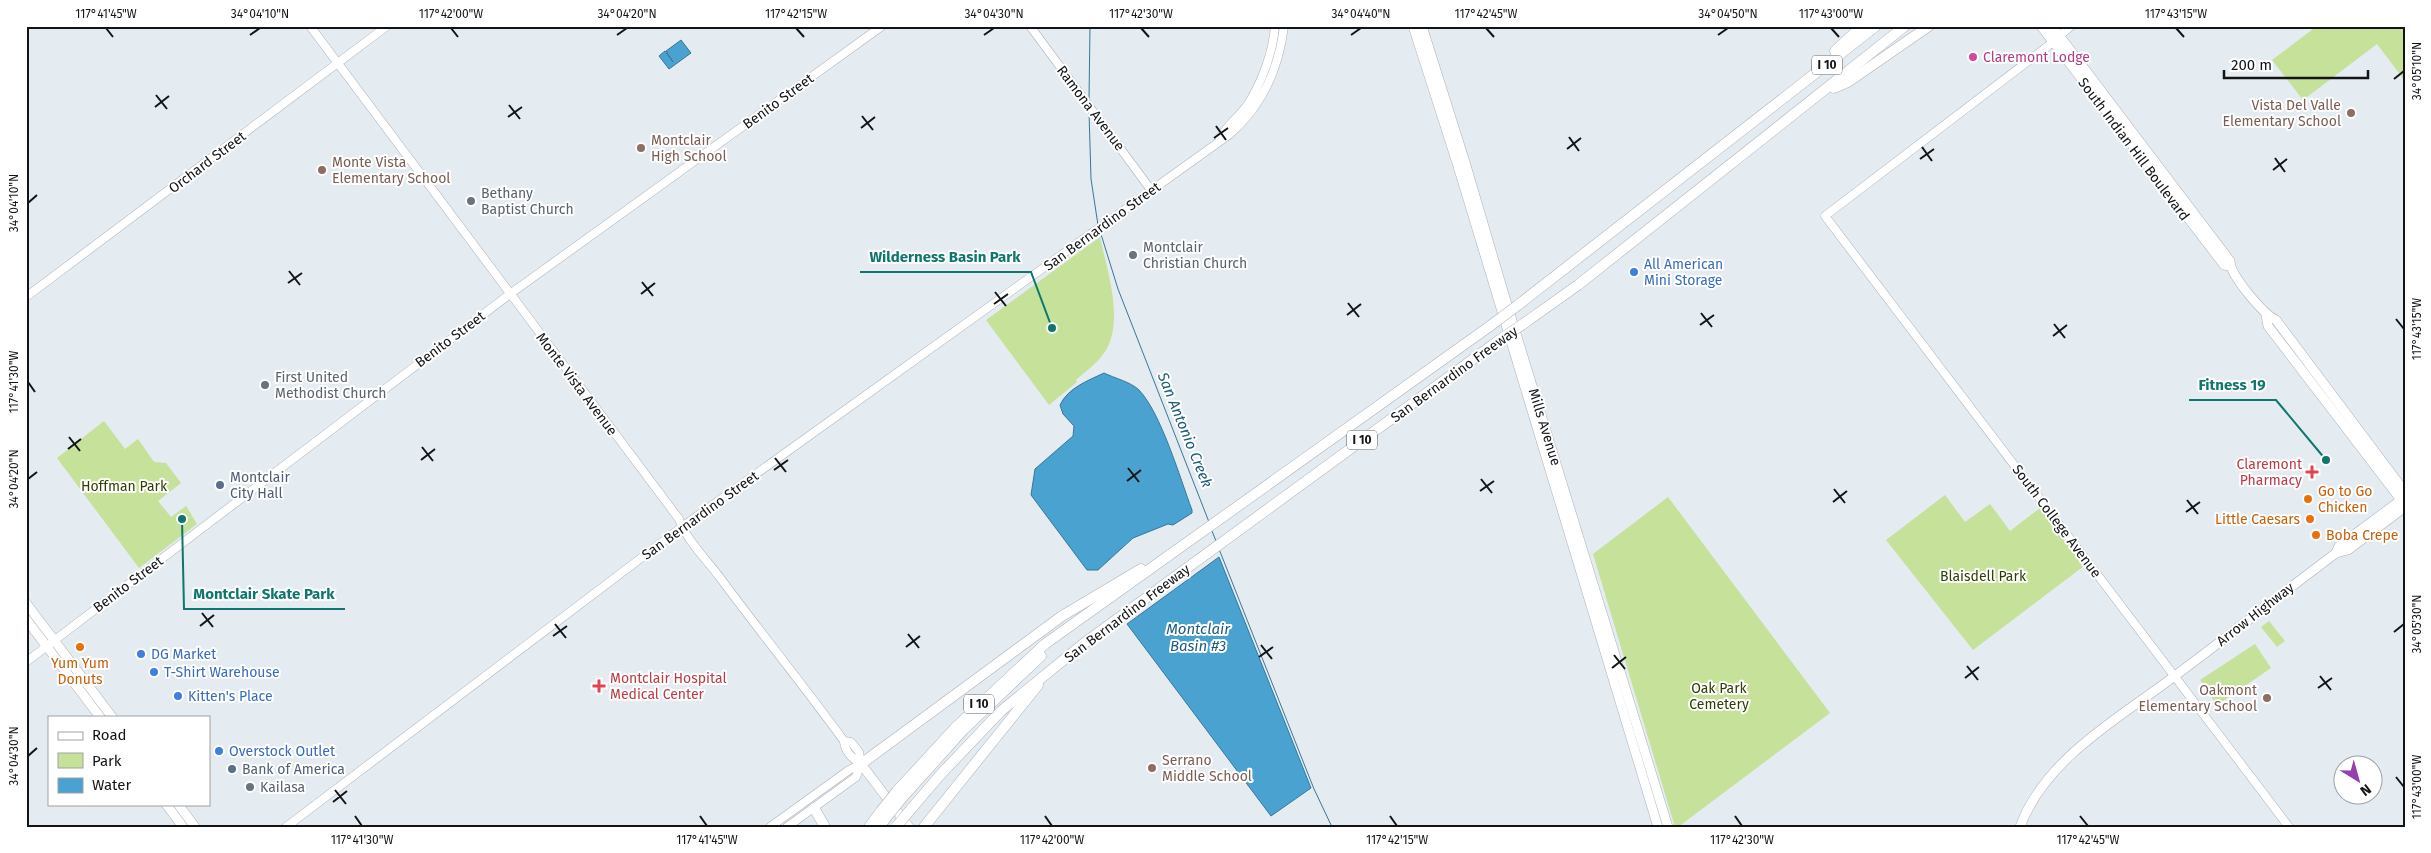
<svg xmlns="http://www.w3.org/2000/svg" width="2431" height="853" viewBox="0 0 2431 853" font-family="'Fira Sans',sans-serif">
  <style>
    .green { fill: #c6e19a }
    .water { fill: #49a2d0; stroke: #387798 }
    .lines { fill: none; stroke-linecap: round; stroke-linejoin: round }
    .stream { stroke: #387798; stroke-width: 1 }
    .secondary-casing { stroke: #acb2b9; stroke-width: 9 }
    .primary-casing { stroke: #acb2b9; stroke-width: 10 }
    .highway-casing { stroke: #acb2b9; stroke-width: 11 }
    .secondary { stroke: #fff; stroke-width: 8 }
    .primary { stroke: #fff; stroke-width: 9 }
    .highway { stroke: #fff; stroke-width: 10 }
    .highway-bridge-casing { stroke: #acb2b9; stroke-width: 11; stroke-linecap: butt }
    .highway-bridge { stroke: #fff; stroke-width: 10 }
    .ticks { fill: none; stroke: #121417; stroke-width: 2 }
    .hotel-dot { fill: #d1479c; stroke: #fff; stroke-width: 2 }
    .education-dot { fill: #8d6e63; stroke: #fff; stroke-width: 2 }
    .worship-dot { fill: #6b7280; stroke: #fff; stroke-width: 2 }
    .shop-dot { fill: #3f7fe0; stroke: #fff; stroke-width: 2 }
    .health-dot { fill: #e0444e; stroke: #fff; stroke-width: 2 }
    .service-dot { fill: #5c6f8a; stroke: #fff; stroke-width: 2 }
    .food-dot { fill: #e8710a; stroke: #fff; stroke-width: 2 }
    .labels { text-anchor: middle; stroke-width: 4; stroke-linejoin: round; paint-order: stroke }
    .shield { fill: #fff; stroke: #595a5d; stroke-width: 1 }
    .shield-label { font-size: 12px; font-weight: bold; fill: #121417 }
    .hotel-label { font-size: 14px; fill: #b23c85; stroke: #fff; text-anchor: start }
    .street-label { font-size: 14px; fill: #121417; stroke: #fff }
    .education-label { font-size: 14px; fill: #785e54; stroke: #fff; text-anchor: start }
    .worship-label { font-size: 14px; fill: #5b616d; stroke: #fff; text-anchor: start }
    .shop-label { font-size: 14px; fill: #366cbe; stroke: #fff; text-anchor: start }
    .health-label { font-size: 14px; fill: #be3a42; stroke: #fff; text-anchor: end }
    .service-label { font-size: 14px; fill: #4e5e75; stroke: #fff; text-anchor: start }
    .park-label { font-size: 14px; fill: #2e3f03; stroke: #fff }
    .food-label { font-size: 14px; fill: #c56008; stroke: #fff; text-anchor: start }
    .water-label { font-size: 15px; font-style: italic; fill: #1a5d7d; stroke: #fff }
    .leader { fill: none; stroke: #0f766e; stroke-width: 2 }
    .callout-dot { fill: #0f766e; stroke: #fff; stroke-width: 2 }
    .callout-label { font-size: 15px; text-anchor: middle; font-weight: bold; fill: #0f766e; stroke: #fff; stroke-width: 4; stroke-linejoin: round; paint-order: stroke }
    .neatline { fill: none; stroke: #121417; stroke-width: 2 }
    .ticks-label { font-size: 12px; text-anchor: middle; fill: #121417 }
  </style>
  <rect width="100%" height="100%" fill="#e4ebf1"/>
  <!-- green -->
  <g class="green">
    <path d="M2317,26h88v55l-28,-37 -74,56 -31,-40z"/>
    <path d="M1100,237c7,33 24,82 6,113 -7,12 -20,21 -30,30l1,2 -28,23 -63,-85z"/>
    <path d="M104,421l21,28 13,-10 16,23 12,1 15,20 -23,18 13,16 15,-11 11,18 -58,44 -82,-110z"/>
    <path d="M1945,495l20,27 25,-18 20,27 30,-23 44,58 -111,84 -87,-110z"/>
    <path d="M1668,497l162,216 -152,114h-3l-82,-273z"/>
    <path d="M2269,621l16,20 -8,6 -16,-20z"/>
    <path d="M2255,644l16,24 -54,37 -17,-25z"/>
  </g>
  <!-- water -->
  <g class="water">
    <path d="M681,40l10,13 -22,16 -10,-13 6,-5 8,11 -7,-11z"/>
    <path d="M1104,373c10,5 27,9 35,17 22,23 41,88 53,120v3l-19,12 -5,-1 -35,14 -35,32h-11l-56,-75 4,-26 38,-33 1,-10 -11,-12 -3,-9c8,-17 27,-24 44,-32z"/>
    <path d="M1219,557l92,231 -40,28 -144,-192z"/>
  </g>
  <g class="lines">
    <!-- stream -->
    <g class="stream">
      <path d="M1089,101l1,-75"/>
      <path d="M1089,112l2,67 7,46"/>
      <path d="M1100,231l18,58 91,233"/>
      <path d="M1212,531l4,10"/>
      <path d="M1219,549l95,240 18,38"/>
    </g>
    <!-- secondary casing -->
    <g class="secondary-casing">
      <g id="secondary">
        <path d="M310,26l369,493c8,22 28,41 42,60 40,54 83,107 123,162 0,11 9,18 17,23"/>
        <path d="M1030,26l121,164"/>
        <path d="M2071,26l-23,20 -223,170 464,611"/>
        <path d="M1220,138c7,-13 20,-22 28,-34 14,-22 25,-52 27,-78"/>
        <path d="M26,297l361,-271"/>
        <path d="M26,662l484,-368 372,-268"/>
        <path d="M844,741l7,1 8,10 2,12"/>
        <path d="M286,827l396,-300 548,-393c32,-28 49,-66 54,-108"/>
        <path d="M770,827l79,-57 12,-6"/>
        <path d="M787,827l69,-50 5,-13"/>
      </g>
    </g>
    <!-- primary casing -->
    <g class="primary-casing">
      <g id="primary">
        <path d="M1413,26l45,140 200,661"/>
        <path d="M1422,26l43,136 40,136 163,529"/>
        <path d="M2041,26l183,239 6,1"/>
        <path d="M2052,26l178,235c0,14 33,53 46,59l129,172"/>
        <path d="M2266,315l2,11 137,179"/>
        <path d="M2336,553l3,-7 66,-49"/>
        <path d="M26,603l86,114"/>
        <path d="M26,619l74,98"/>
        <path d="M861,764l48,63"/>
        <path d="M166,804l17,23"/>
        <path d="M178,804l17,23"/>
        <path d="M2020,827c25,-69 101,-110 156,-152 43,-32 85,-65 127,-97l33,-25 12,-3 57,-43"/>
      </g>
    </g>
    <!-- highway casing -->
    <g class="highway-casing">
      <g id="highway">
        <path d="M1835,51l27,-25"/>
        <path d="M1834,88l14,-6 81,-56"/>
        <path d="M1518,305l358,-279"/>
        <path d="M1526,322l52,-37 327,-259"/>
        <path d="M861,764l201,-148 79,-47"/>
        <path d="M897,791l59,-64 89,-83 445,-318"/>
        <path d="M902,798l62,-69 77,-73"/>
        <path d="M814,808l11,19"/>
        <path d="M911,809l30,-35 60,-63 82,-67 415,-303"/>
        <path d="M869,827l12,-16"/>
        <path d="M879,827l7,-9"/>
        <path d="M924,827l114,-142"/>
      </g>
    </g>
    <!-- secondary -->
    <use href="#secondary" class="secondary"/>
    <!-- primary -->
    <use href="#primary" class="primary"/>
    <!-- highway -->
    <use href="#highway" class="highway"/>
    <!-- highway-bridge casing -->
    <g class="highway-bridge-casing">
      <g id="highway-bridge">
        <path d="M1490,326l28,-21"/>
        <path d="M1498,341l28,-19"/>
        <path d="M881,811l16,-20"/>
        <path d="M886,818l16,-20"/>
        <path d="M896,827l15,-18"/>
      </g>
    </g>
    <!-- highway-bridge -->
    <use href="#highway-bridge" class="highway-bridge"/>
  </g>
  <!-- ticks -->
  <path class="ticks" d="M106,28l7,9M451,28l7,9M796,28l8,9M1141,28l8,9M1486,28l8,9M1831,28l8,9M2176,28l8,9M250,35l10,-7M617,35l10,-7M984,35l10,-7M1351,35l10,-7M1718,35l10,-7M2394,79l10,-8M156,95l11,14M509,105l11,14M155,107l14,-11M862,116l11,14M508,117l14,-10M1216,126l10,14M861,128l14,-11M1569,137l10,14M1214,138l14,-10M1922,147l10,14M1567,149l14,-11M2275,158l10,14M1920,159l14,-10M2273,170l14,-11M28,203l9,-8M289,271l11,14M642,282l11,14M288,283l14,-10M995,292l11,14M641,294l14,-11M1348,303l11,14M994,304l14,-10M1701,313l11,14M1347,315l14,-11M2396,319l8,10M2054,324l11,14M1700,325l14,-10M2053,336l14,-11M28,382l7,10M69,437l11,14M422,447l11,14M68,449l13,-10M775,458l11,14M421,460l14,-11M1128,468l11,14M774,470l14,-10M28,479l9,-7M1481,479l11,14M1127,481l14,-11M1834,489l11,14M1480,491l14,-10M2187,500l11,14M1833,502l14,-11M2186,512l14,-10M202,613l11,14M555,624l11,14M200,626l14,-11M2394,632l10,-8M908,634l11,14M553,636l14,-10M1261,645l11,14M906,647l14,-11M1614,655l11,14M1259,657l14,-10M1967,666l11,14M1612,668l14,-11M2320,676l11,14M1965,678l14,-11M2318,688l14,-10M28,756l9,-8M2396,777l8,10M335,790l11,14M333,802l14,-11M355,816l7,10M700,816l7,10M1045,816l7,10M1390,816l7,10M1735,816l7,10M2080,816l8,10"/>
  <!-- markers -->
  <circle class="hotel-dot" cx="1973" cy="57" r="5"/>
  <g class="education-dot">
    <circle cx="2351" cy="113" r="5"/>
    <circle cx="641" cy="148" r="5"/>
    <circle cx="322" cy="170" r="5"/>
    <circle cx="2267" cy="698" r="5"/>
    <circle cx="1152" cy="768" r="5"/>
  </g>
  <g class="worship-dot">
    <circle cx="471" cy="201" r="5"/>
    <circle cx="1133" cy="255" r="5"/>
    <circle cx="265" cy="385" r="5"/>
    <circle cx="250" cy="787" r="5"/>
  </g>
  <g class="shop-dot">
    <circle cx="1634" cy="272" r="5"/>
    <circle cx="141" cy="654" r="5"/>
    <circle cx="154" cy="672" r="5"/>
    <circle cx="178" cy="696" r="5"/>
    <circle cx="219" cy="751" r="5"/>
  </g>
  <g class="health-dot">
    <path d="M2309.5 464.5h5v5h5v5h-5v5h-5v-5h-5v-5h5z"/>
    <path d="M596.5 678.5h5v5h5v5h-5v5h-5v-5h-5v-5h5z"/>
  </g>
  <g class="service-dot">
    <circle cx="220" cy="485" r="5"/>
    <circle cx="232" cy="769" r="5"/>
  </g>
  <g class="food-dot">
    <circle cx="2308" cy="499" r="5"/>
    <circle cx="2310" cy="519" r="5"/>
    <circle cx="2316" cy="535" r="5"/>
    <circle cx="80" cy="647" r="5"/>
  </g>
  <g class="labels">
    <!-- shield labels -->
    <g class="shield">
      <rect x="1812" y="55.5" width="30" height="19" rx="4"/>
      <rect x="1347" y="430.5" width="30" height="19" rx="4"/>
      <rect x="964" y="694.5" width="30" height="19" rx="4"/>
    </g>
    <g class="shield-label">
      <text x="1827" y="69">I 10</text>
      <text x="1362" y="444">I 10</text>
      <text x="979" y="708">I 10</text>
    </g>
    <!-- hotel labels -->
    <g class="hotel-label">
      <text x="1983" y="62">Claremont Lodge</text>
    </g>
    <!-- street labels -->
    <g class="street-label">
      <text transform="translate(778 101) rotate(-36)" y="5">Benito Street</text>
      <text transform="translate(1091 108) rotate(53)" y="5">Ramona Avenue</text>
      <text transform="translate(2134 149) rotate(53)" y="5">South Indian Hill Boulevard</text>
      <text transform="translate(207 162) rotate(-37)" y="5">Orchard Street</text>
      <text transform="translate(1102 226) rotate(-36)" y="5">San Bernardino Street</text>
      <text transform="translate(450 339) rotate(-37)" y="5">Benito Street</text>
      <text transform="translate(1454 374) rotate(-36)" y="5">San Bernardino Freeway</text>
      <text transform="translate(577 384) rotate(53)" y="5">Monte Vista Avenue</text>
      <text transform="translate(1545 427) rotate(73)" y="5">Mills Avenue</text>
      <text transform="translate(700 515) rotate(-36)" y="5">San Bernardino Street</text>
      <text transform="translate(2057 521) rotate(53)" y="5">South College Avenue</text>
      <text transform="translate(128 584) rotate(-37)" y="5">Benito Street</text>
      <text transform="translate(1127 613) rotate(-37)" y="5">San Bernardino Freeway</text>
      <text transform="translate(2255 614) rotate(-38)" y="5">Arrow Highway</text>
    </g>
    <!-- education labels -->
    <g class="education-label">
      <text x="2341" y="110" text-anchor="end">Vista Del Valle<tspan x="2341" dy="16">Elementary School</tspan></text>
      <text x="651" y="145">Montclair<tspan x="651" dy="16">High School</tspan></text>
      <text x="332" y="167">Monte Vista<tspan x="332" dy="16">Elementary School</tspan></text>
      <text x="2257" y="695" text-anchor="end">Oakmont<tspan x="2257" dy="16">Elementary School</tspan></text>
      <text x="1162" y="765">Serrano<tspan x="1162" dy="16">Middle School</tspan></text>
    </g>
    <!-- worship labels -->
    <g class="worship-label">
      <text x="481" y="198">Bethany<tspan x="481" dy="16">Baptist Church</tspan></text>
      <text x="1143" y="252">Montclair<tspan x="1143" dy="16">Christian Church</tspan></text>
      <text x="275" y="382">First United<tspan x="275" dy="16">Methodist Church</tspan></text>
      <text x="260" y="792">Kailasa</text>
    </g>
    <!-- shop labels -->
    <g class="shop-label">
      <text x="1644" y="269">All American<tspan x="1644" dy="16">Mini Storage</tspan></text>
      <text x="151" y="659">DG Market</text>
      <text x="164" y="677">T-Shirt Warehouse</text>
      <text x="188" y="701">Kitten's Place</text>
      <text x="229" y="756">Overstock Outlet</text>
    </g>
    <!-- health labels -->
    <g class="health-label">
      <text x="2302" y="469">Claremont<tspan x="2302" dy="16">Pharmacy</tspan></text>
      <text x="610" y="683" text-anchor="start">Montclair Hospital<tspan x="610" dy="16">Medical Center</tspan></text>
    </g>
    <!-- service labels -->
    <g class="service-label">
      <text x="230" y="482">Montclair<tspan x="230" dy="16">City Hall</tspan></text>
      <text x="242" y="774">Bank of America</text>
    </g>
    <!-- park labels -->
    <g class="park-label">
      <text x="124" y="491">Hoffman Park</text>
      <text x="1983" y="581">Blaisdell Park</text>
      <text x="1719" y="693">Oak Park<tspan x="1719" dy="16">Cemetery</tspan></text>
    </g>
    <!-- food labels -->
    <g class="food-label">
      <text x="2318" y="496">Go to Go<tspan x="2318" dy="16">Chicken</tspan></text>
      <text x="2300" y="524" text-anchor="end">Little Caesars</text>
      <text x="2326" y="540">Boba Crepe</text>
      <text x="80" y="668" text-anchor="middle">Yum Yum<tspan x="80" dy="16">Donuts</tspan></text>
    </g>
    <!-- water labels -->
    <g class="water-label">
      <text transform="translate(1185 430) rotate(68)" y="5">San Antonio Creek</text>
      <text x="1198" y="634">Montclair<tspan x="1198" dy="17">Basin #3</tspan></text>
    </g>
  </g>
  <!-- callouts -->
  <path class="leader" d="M1052 328L1031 272H860M2326 460L2276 400H2189M182 519L184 609H345"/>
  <g class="callout-dot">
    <circle cx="1052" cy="328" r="5"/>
    <circle cx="2326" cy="460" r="5"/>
    <circle cx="182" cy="519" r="5"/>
  </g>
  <g class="callout-label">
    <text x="945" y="262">Wilderness Basin Park</text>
    <text x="2232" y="390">Fitness 19</text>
    <text x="264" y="599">Montclair Skate Park</text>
  </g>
  <!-- border -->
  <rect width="2431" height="853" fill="none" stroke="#ffffff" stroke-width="55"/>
  <!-- legend -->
  <rect x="48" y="716" width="162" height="90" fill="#ffffff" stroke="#a0a1a2"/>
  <rect x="58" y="732" width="25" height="8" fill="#ffffff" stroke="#a0a1a2"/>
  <text x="92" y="740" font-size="15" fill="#121417">Road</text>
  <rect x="58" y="753" width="25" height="15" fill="#c6e19a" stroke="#a0a1a2"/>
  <text x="92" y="766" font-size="15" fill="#121417">Park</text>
  <rect x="58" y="778" width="25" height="15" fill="#49a2d0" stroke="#a0a1a2"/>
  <text x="92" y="790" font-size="15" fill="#121417">Water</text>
  <!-- north arrow -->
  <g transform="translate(2358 780) rotate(143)"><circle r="24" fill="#ffffff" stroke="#a0a1a2"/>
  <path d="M0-4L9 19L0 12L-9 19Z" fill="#9540ad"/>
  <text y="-8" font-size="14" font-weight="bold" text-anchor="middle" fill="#121417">N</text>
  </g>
  <!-- scale -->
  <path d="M2224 70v8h144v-8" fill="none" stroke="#121417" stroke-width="2.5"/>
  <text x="2231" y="70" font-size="15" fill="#121417" stroke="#ffffff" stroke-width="4" paint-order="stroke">200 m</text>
  <rect x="28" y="28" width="2376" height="798" class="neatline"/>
  <g class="ticks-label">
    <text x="106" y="18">117°41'45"W</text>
    <text x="260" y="18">34°04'10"N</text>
    <text x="451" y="18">117°42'00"W</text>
    <text x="627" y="18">34°04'20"N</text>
    <text x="796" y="18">117°42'15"W</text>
    <text x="994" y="18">34°04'30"N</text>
    <text x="1141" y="18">117°42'30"W</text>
    <text x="1361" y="18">34°04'40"N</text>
    <text x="1486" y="18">117°42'45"W</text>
    <text x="1728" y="18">34°04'50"N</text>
    <text x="1831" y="18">117°43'00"W</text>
    <text x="2176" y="18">117°43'15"W</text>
    <text transform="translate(2417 71) rotate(-90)" y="4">34°05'10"N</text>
    <text transform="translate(14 203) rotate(-90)" y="4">34°04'10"N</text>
    <text transform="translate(2417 329) rotate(-90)" y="4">117°43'15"W</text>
    <text transform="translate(14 382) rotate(-90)" y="4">117°41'30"W</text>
    <text transform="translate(14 479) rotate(-90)" y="4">34°04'20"N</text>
    <text transform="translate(2417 624) rotate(-90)" y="4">34°05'30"N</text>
    <text transform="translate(14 756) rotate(-90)" y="4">34°04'30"N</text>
    <text transform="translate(2417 787) rotate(-90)" y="4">117°43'00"W</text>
    <text x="362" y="844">117°41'30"W</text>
    <text x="707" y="844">117°41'45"W</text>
    <text x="1052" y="844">117°42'00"W</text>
    <text x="1397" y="844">117°42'15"W</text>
    <text x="1742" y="844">117°42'30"W</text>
    <text x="2088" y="844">117°42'45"W</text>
  </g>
</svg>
